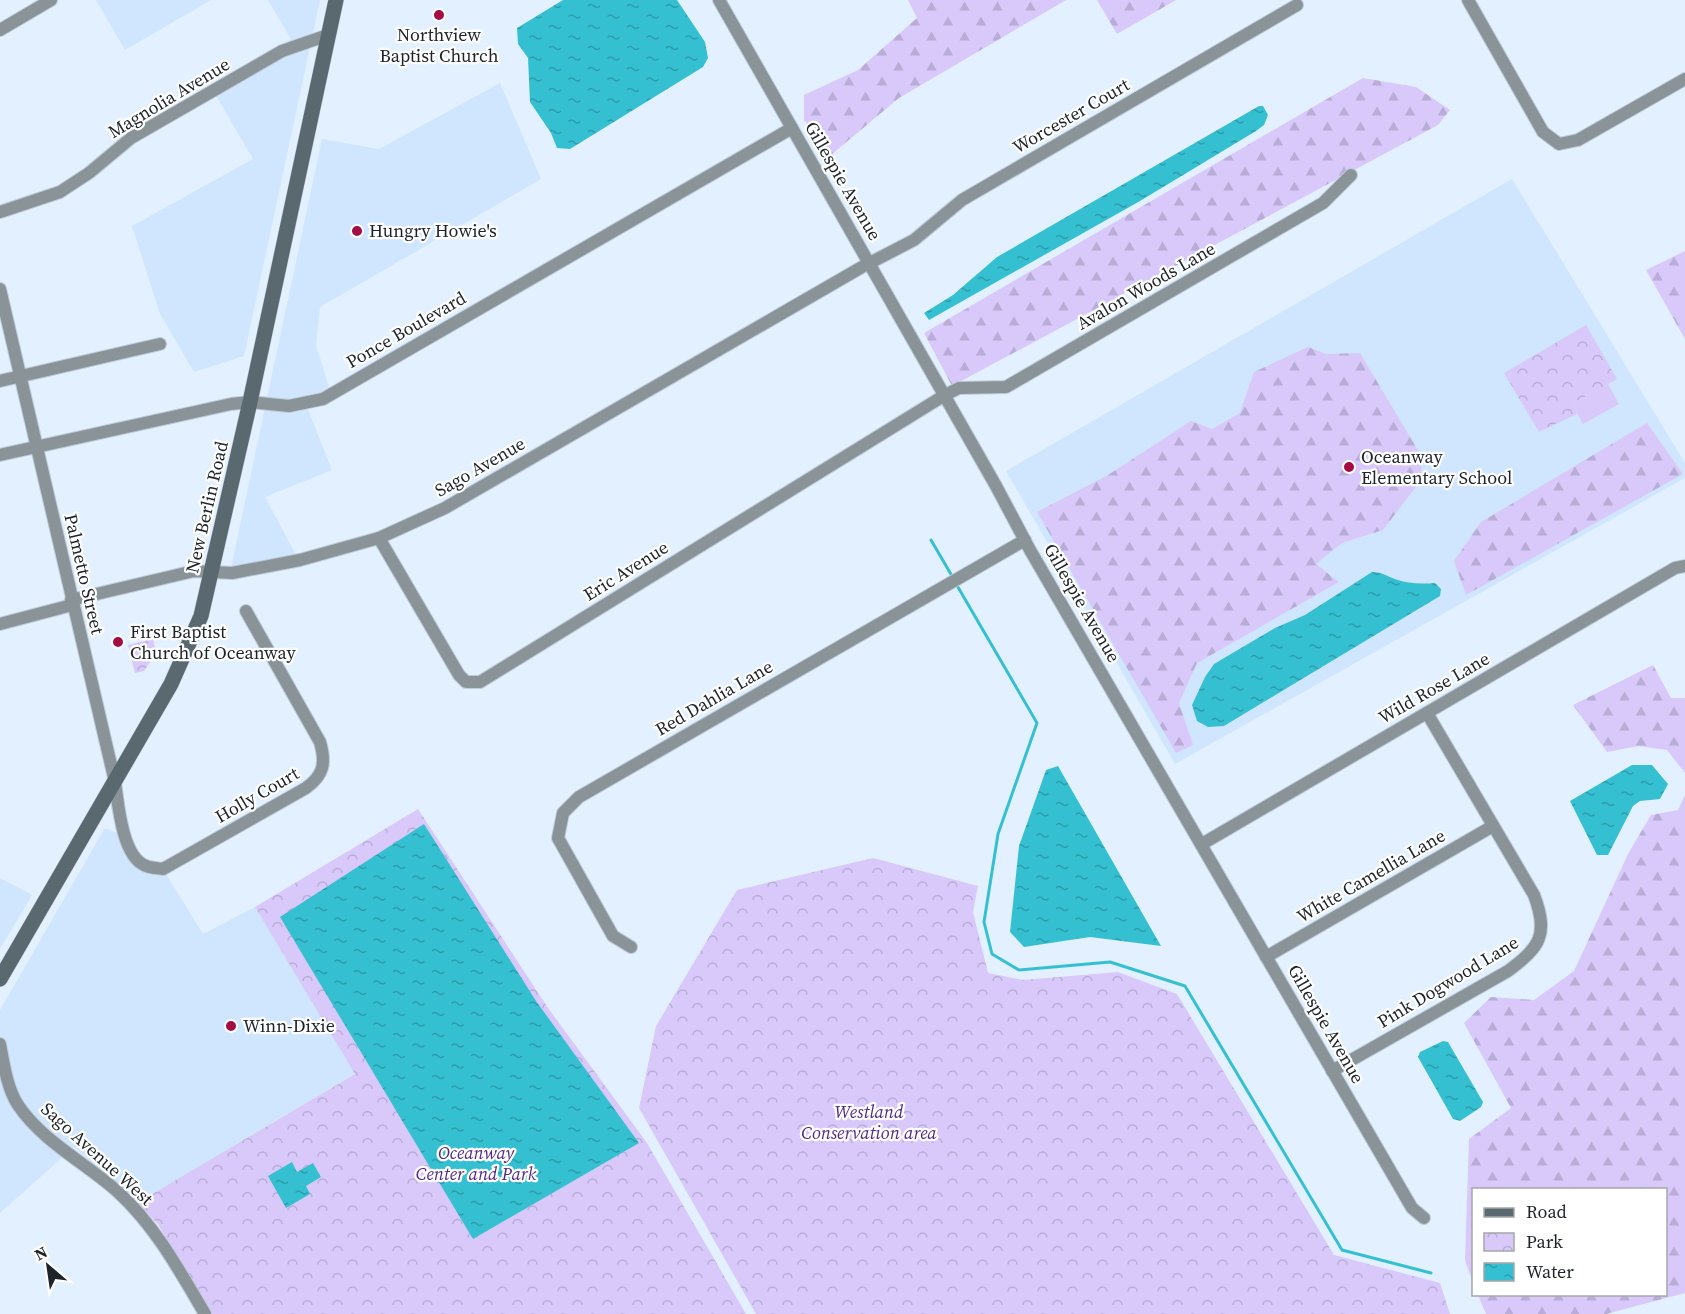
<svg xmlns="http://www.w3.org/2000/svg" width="1685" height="1314" viewBox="0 0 1685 1314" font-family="'Source Serif 4',serif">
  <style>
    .built { fill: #d0e5fe }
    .forest { fill: url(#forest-firs) }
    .park { fill: url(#park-crowns) }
    .pitch { fill: #d8c9fa }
    .water { fill: url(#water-ripples) }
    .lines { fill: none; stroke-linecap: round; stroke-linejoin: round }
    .stream { stroke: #35c0d2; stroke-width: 3 }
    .street-casing { stroke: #bfcbd8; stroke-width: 14 }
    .secondary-casing { stroke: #bfcbd8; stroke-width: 16 }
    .street { stroke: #899398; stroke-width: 12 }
    .secondary { stroke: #5a686f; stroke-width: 15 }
    .poi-dot { fill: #a40c46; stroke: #fff; stroke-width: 2 }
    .labels { text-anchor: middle; stroke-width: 4.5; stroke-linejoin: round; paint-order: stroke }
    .poi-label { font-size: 18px; fill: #1d2329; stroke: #fff; text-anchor: start }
    .street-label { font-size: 18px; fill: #1d2329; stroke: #fff }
    .park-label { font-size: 18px; font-style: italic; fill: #532b87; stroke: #fff }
  </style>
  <defs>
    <pattern id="forest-firs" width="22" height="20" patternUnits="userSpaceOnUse" patternTransform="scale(1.5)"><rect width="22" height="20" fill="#d8c9fa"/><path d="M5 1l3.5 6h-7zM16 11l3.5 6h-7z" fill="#b9acd6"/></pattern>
    <pattern id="park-crowns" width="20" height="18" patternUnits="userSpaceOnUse" patternTransform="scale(1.5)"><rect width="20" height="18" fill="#d8c9fa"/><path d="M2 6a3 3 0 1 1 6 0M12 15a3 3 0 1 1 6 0" fill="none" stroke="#b9acd6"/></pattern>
    <pattern id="water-ripples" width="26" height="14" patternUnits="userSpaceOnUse" patternTransform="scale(1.5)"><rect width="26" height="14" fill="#35c0d2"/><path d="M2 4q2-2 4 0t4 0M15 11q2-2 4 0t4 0" fill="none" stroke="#2c9caa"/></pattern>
  </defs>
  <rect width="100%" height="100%" fill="#e3f0ff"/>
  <!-- built -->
  <g class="built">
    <path d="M96,0h115l-86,50z"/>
    <path d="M268,0h52l-76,356 -50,16 -34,-58 -28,-88 121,-67 -42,-72 80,-48z"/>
    <path d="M500,83l41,96 -221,128 -4,38 17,55 -26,7 25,63 -67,27 31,58 -65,13 91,-429 57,10z"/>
    <path d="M1512,179l173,284v15l-510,286 -169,-293z"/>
    <path d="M105,828l12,5 12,26 15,11 22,4 37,60 52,-27 101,166 -219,130 -63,-56 -74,66v-203z"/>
    <path d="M0,878l32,17 -32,54z"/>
  </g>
  <!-- forest -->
  <g class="forest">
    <path d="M908,0h158l-167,98 -68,57 -27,-35v-25l54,-25 59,-52z"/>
    <path d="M1097,0h79l-59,34z"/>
    <path d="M1363,78l53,9 34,23 -12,15 -486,261 -28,-53z"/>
    <path d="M1685,251v88l-39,-69z"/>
    <path d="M1308,347l18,7 34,-1 62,104 -1,23 -38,50 -41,13 -26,21 23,18 -142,81 -18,40 14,42 -17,8 -139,-241 71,-37 83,-54 21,8 28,-16 14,-41z"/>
    <path d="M1647,423l36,51 -217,121 -12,-34 27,-39z"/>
    <path d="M1653,665l18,33h14v75l-18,-23 -29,-4 -31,6 -34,-47z"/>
    <path d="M1685,795v498l-79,21h-120l-8,-19 188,-1v-104h-192l-1,93 -8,-23 4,-121 42,-31 -47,-85 27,-26 43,3 40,-29 54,-117 23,-39 27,-5z"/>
  </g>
  <!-- park -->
  <g class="park">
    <path d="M1586,325l31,54 -45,25 5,10 -38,18 -35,-59z"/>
    <path d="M153,639l3,14 -12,18 -9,2 -7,-28z"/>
    <path d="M418,809l130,199 99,135 99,171h-536l-52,-90 -21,-21 218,-129 -100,-167z"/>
    <path d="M873,858l105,28 -5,26 15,61 35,7 95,-8 59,22 157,261 106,28 10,31h-694l-117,-206 17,-82 81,-136z"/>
  </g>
  <!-- pitch -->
  <path class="pitch" d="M1608,384l11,20 -36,20 -11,-20z"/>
  <!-- water -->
  <g class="water">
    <path d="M563,0h114l28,42 3,16 -5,9 -133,82 -13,-1 -6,-15 -21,-31 -2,-44 -10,-14 -1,-16z"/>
    <path d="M1259,106h4l5,9 -4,10 -8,6 -116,70 -211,119 -5,-7 29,-18 44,-38z"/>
    <path d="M1372,572c11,0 14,4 23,7 13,5 27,5 40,4l6,6 -1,7 -216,130 -16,1 -11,-6 -5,-16 13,-28 9,-13 61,-36 30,-13z"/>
    <path d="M1632,765h20l16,19 -8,15 -20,2 -7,5 -25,49h-11l-27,-54z"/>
    <path d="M1058,766l103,180 -71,-9 -66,10 -14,-15 9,-86 27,-76z"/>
    <path d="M424,824l112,177 103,142 -166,96 -193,-322z"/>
    <path d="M1443,1041l5,1 35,60 -2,5 -21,14 -7,-2 -35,-62 2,-5z"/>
    <path d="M292,1162l5,10 16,-9 8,14 -15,9 4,8 -24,14 -18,-32z"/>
  </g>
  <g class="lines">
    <!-- stream -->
    <g class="stream">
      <path d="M931,540l21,36"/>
      <path d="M955,582l82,141 -39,111 -14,88 8,32 27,16 91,-8 75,24 157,264 89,23"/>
    </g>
    <!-- street casing -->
    <g class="street-casing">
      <g id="street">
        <path d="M719,0l277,486 34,64 382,658 12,10"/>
        <path d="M1468,0l75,132 16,12 19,-4 107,-61"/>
        <path d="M0,30l51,-30"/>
        <path d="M0,212l60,-20 29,-19 42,-35 151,-87 46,-16"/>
        <path d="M0,289l115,493c3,21 7,73 29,83 5,3 13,3 19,4l143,-81c18,-13 20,-25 14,-46l-74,-131"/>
        <path d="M0,381l160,-37"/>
        <path d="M0,455l231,-51 19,-2 39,4 34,-7 469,-271"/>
        <path d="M379,538l80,137 7,7h14l465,-287 14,-7 47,-1 317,-184 28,-28"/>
        <path d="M71,600l123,-29 38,2 68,-13 79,-22 66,-30 417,-241 52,-27 48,-40 335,-195"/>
        <path d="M0,624l72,-19"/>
        <path d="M1202,844l473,-276 10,-2"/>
        <path d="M631,947l-18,-11 -55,-98 5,-25 16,-16 446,-257"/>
        <path d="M1266,957l227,-131"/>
        <path d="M0,1044c4,21 7,44 18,61 25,37 68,58 100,87 38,35 61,78 87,122"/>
        <path d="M1332,1071l176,-100c32,-24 41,-36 26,-76l-107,-182"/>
      </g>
    </g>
    <!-- secondary casing -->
    <g class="secondary-casing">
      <path id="secondary" d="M0,979l171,-295 30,-68 49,-214 86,-402"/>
    </g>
    <!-- street -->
    <use href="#street" class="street"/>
    <!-- secondary -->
    <use href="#secondary" class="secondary"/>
  </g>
  <!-- markers -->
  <g class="poi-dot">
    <circle cx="439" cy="15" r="6"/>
    <circle cx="357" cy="231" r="6"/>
    <circle cx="1349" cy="467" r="6"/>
    <circle cx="118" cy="642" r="6"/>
    <circle cx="231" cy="1026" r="6"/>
  </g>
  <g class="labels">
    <!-- poi labels -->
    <g class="poi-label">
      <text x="439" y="41" text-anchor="middle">Northview<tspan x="439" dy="21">Baptist Church</tspan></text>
      <text x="369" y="237">Hungry Howie's</text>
      <text x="1361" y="463">Oceanway<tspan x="1361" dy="21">Elementary School</tspan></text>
      <text x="130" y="638">First Baptist<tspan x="130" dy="21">Church of Oceanway</tspan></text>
      <text x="243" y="1032">Winn-Dixie</text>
    </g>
    <!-- street labels -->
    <g class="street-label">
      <text transform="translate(169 98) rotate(-31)" y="6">Magnolia Avenue</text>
      <text transform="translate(1071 116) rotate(-30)" y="6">Worcester Court</text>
      <text transform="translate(843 181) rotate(60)" y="6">Gillespie Avenue</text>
      <text transform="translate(1146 286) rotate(-30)" y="6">Avalon Woods Lane</text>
      <text transform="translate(406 330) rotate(-30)" y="6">Ponce Boulevard</text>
      <text transform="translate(480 467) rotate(-30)" y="6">Sago Avenue</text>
      <text transform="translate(207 507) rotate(-77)" y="6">New Berlin Road</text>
      <text transform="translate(626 571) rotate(-32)" y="6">Eric Avenue</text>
      <text transform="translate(84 574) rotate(77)" y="6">Palmetto Street</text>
      <text transform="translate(1082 603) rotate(60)" y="6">Gillespie Avenue</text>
      <text transform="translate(1434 688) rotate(-30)" y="6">Wild Rose Lane</text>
      <text transform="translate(714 698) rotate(-30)" y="6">Red Dahlia Lane</text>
      <text transform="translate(257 795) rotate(-30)" y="6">Holly Court</text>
      <text transform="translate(1371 876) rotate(-30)" y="6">White Camellia Lane</text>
      <text transform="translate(1448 982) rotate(-31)" y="6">Pink Dogwood Lane</text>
      <text transform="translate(1326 1024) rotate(60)" y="6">Gillespie Avenue</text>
      <text transform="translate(97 1154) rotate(42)" y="6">Sago Avenue West</text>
    </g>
    <!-- park labels -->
    <g class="park-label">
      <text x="869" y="1118">Westland<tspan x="869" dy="21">Conservation area</tspan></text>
      <text x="476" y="1159">Oceanway<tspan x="476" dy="21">Center and Park</tspan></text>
    </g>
  </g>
  <!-- legend -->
  <rect x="1472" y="1188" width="195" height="108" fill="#ffffff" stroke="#a5a7a9" stroke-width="1.5"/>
  <rect x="1484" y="1208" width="30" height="9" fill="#5a686f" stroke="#a5a7a9" stroke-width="1.5"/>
  <text x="1526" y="1218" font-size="18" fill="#1d2329">Road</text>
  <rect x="1484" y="1233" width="30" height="18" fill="url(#park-crowns)" stroke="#a5a7a9" stroke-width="1.5"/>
  <text x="1526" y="1248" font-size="18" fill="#1d2329">Park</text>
  <rect x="1484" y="1263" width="30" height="18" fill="url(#water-ripples)" stroke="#a5a7a9" stroke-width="1.5"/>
  <text x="1526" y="1278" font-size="18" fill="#1d2329">Water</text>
  <!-- north arrow -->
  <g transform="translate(48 1266) rotate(331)" stroke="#ffffff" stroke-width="4.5" paint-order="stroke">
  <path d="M0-4.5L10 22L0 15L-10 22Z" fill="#1d2329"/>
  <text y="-9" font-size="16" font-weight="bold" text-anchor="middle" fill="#1d2329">N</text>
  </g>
</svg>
